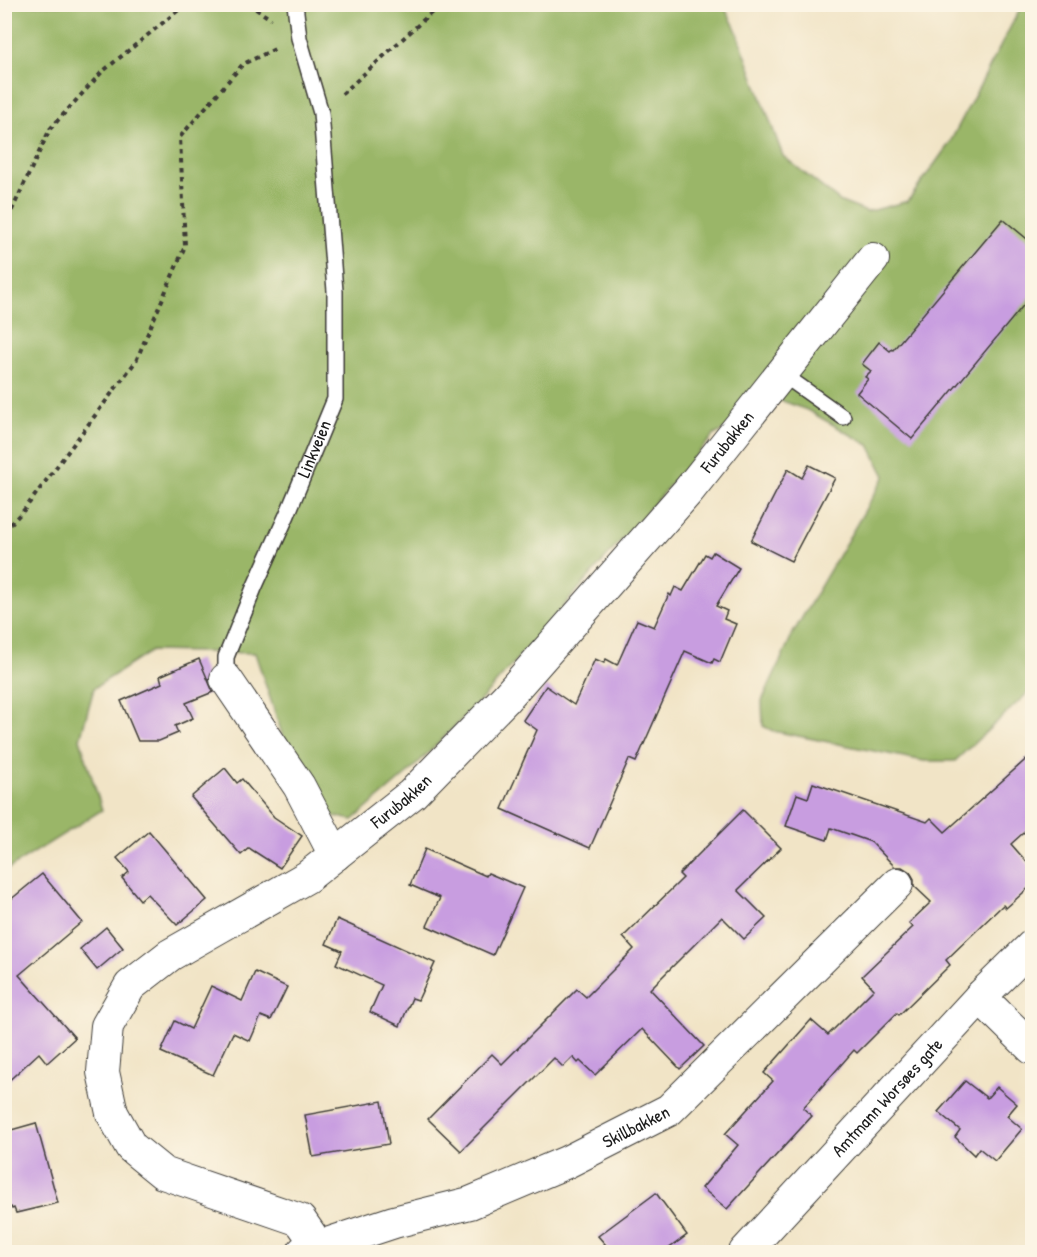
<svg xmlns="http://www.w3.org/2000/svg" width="1037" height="1257" viewBox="0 0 1037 1257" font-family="'Patrick Hand',sans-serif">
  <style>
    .forest { fill: #9ab667; stroke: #5b6942; stroke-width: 1.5 }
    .building { fill: #c89de0 }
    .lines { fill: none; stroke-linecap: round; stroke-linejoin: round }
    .service-casing { stroke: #3c3a36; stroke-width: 18 }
    .minor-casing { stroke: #3c3a36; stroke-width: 34 }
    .path { stroke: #3c3a36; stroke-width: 4; stroke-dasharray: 4.5 4.5; stroke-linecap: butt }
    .service { stroke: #fff; stroke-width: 15 }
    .minor { stroke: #fff; stroke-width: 32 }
    .labels { text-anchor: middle; stroke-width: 6; stroke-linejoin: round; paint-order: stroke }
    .street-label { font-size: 18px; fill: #1c1c1c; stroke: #fcf5e5 }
  </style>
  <rect width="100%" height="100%" fill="#fcf5e5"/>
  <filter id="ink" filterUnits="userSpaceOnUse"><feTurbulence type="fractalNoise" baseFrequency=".0167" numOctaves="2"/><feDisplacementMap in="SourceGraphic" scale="12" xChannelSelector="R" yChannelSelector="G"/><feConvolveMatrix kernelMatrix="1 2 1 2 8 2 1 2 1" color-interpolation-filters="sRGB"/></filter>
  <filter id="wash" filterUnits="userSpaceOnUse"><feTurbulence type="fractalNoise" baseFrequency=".008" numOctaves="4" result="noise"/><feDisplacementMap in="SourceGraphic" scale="24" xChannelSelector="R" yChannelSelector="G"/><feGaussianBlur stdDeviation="1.35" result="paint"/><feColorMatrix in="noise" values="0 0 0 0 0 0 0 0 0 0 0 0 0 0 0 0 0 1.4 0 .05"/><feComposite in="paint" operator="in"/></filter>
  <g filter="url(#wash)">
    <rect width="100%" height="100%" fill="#f1e4c6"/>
    <!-- forest -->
    <path class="forest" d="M5,5h718l12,22 48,129 58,46 26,10 41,-11 41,-57 73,-139h10v684l-77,72h-31l-151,-30 -10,-5 -1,-25 31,-68 92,-157 -16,-31 -62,-35 -27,-10 -66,35 -233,265 -73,73 -55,47 -20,-4 -50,-79 -28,-84 -104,-2 -57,37 -14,51 22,71 -97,61z"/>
    <g id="blocks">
      <!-- building -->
      <g class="building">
        <path d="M1003,219l29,24v52l-120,144 -55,-46 11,-14 -3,-2 6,-6 -9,-7 17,-22 11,9 2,-2 1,1z"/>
        <path d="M809,465l26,13 -44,83 -40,-20 37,-72 14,9z"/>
        <path d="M713,552l26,16 -23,38 11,5 -3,8 12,5 -16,38 -6,-3 -2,4 -27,-12 -49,111 -7,-3 -39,89 -88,-39 35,-79 -14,-10 23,-34 28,19 21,-46 9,4 2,-4 11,6 20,-45 17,7 15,-33 2,2 4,-9 8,4 22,-37 5,3z"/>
        <path d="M199,659l14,33 -27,11 7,15 -18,8 3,7 -19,8h-21l-17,-40 41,-18 -2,-7z"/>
        <path d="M1032,754v71l-21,19 21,24v17l-26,23 -3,-3 -57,55 4,5 -51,50 -2,-2 -40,40 -3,-3 -51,58 9,8 -85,93 -25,-21 36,-43 -13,-11 48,-53 -9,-8 47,-53 17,15 46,-46 -12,-13 51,-49 -4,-4 22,-21 -17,-16v-7l-4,-7 -8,-5h-7l-24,-25 -40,-14 -4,12 -41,-14 11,-32 11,4 5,-15 114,39 4,-4 14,14z"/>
        <path d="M225,768l12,15 5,-4 32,38 28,19 -22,32 -31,-20 -8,7 -50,-58z"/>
        <path d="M743,810l38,38 -43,42 28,28 -22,21 -22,-22 -72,72 54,57 -24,23 -38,-40 -47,46 -15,-14 -2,2 -5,-6 -10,10 -9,-9 -93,93 -33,-32 64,-65 10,10 75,-75 9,8 48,-48 -11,-12 60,-59 -4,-4z"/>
        <path d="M149,831l58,69 -30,25 -30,-31 -7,6 -18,-22 7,-6 -12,-14z"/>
        <path d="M425,849l61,27 2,-3 35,15 -30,67 -66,-29 13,-28 -30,-13z"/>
        <path d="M42,874l40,48 -63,53 56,63 -28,25 -8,-10 -35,32v-180z"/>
        <path d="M337,919l98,44 -17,37 -6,-2 -12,28 -30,-14 12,-27 -46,-21 6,-13 -16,-7z"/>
        <path d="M106,927l17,21 -26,22 -17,-21z"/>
        <path d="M255,972l32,15 -16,33 -10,-4 -11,25 -17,-8 -20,42 -52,-23 14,-31 16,8 20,-43 31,15z"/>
        <path d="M965,1081l22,17 10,-11 20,17 -10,12 15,13 -27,32 -16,-13 -5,7 -19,-18 5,-7 -22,-18z"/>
        <path d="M382,1101l7,43 -76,13 -8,-42z"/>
        <path d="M36,1123l22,80 -42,10 -2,-5 -2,1 -1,-2 -7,2v-77z"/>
        <path d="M656,1193l31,42 -23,17h-52l-14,-16z"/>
      </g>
    </g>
  </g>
  <g filter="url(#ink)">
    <use href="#blocks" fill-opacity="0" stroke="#3c3a36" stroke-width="1.5"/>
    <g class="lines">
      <!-- service casing -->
      <g class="service-casing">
        <g id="service">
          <path d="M781,373l62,44"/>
          <path id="s1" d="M226,679v-22l28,-69 33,-73 48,-116v-108l-14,-178 -22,-75 -4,-34"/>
        </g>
      </g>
      <!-- minor casing -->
      <g class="minor-casing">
        <g id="minor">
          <path d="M226,679l73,107 36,69"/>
          <path d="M980,997l52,51"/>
          <path id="s2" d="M318,1246l-18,-26 -137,-47 -32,-26 -19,-34 -9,-41 4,-46 23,-40 40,-31 137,-78 105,-83 93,-95 184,-209 184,-231"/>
          <path id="s3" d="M303,1252l91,-30 76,-19 97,-41 102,-52 228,-226"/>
          <path id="s4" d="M745,1252l235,-255 52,-51"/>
        </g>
      </g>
      <!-- path -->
      <g class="path">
        <path d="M248,4l23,15"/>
        <path d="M342,94l99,-90"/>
        <path d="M4,227l46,-98 52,-57 84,-68"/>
        <path d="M4,531l20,-21 112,-149 49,-115 -5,-109 63,-73 34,-16"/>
      </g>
      <!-- service -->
      <use href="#service" class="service"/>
      <!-- minor -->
      <use href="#minor" class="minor"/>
    </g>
  </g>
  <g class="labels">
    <!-- street labels -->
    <g class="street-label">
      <text dy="6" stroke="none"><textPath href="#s2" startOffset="1206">Furubakken</textPath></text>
      <text dy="6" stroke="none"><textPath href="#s1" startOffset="248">Linkveien</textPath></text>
      <text dy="6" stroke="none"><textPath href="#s2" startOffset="720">Furubakken</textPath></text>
      <text dy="6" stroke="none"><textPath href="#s4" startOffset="210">Amtmann Worsøes gate</textPath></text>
      <text dy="6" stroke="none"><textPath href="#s3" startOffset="357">Skillbakken</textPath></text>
    </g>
  </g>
  <!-- margin -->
  <rect width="1037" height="1257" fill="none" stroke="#fcf5e5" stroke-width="24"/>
</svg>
